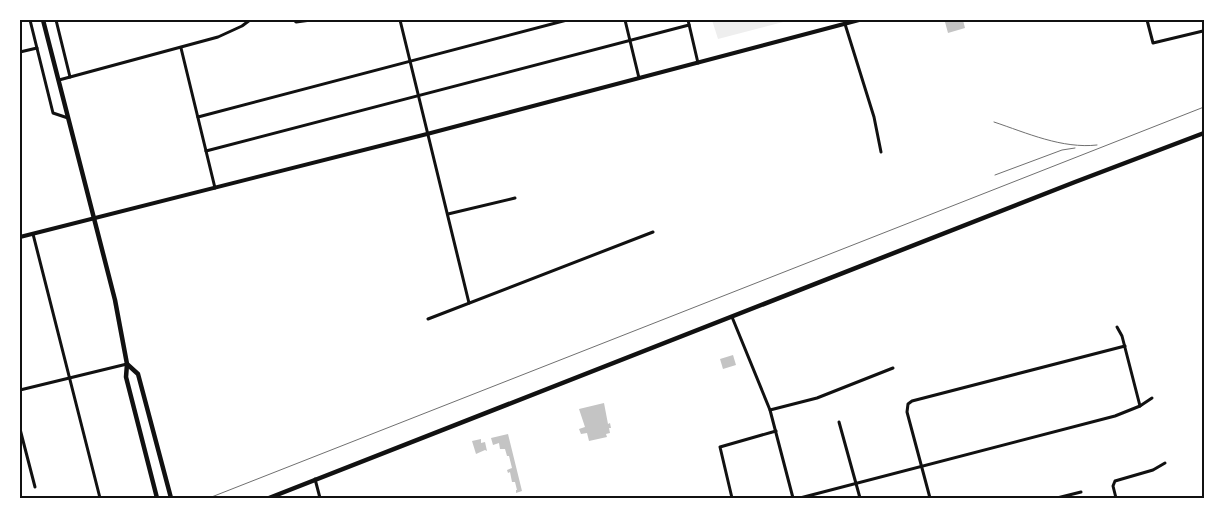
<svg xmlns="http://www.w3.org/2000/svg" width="1224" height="518" viewBox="0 0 1224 518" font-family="'Source Sans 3',sans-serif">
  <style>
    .green { fill: #eee }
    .building { fill: #c4c4c4 }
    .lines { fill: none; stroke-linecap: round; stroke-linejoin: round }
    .minor { stroke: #111; stroke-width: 3 }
    .secondary { stroke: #111; stroke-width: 4 }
    .primary { stroke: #111; stroke-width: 4.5 }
    .rail { stroke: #707070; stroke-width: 1 }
    .neatline { fill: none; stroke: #111; stroke-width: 2 }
  </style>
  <rect width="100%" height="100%" fill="#fff"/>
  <!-- green -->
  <path class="green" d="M712,20h79l-73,19z"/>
  <!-- building -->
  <g class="building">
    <path d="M955,20h8l2,8 -17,5 -3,-11z"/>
    <path d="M733,355l3,10 -13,4 -3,-10z"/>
    <path d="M604,403l4,21 2,-1 1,5h-2l1,5 -4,1 1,3 -18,4 -2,-8 -6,1 -2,-5 6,-2 -6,-18z"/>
    <path d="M508,434l14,57 -6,2v-3h1l-2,-8h-3l-2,-10 -2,1 -1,-3 5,-2 -3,-12h-2l-2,-7h-5l-1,-6 -6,2 -2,-7z"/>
    <path d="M481,439v4l4,-1 2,9 -2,-1 -9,4 -4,-13z"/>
  </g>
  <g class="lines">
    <!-- minor -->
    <g class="minor">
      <path d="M30,20l23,93 15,5"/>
      <path d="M56,20l14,57"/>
      <path d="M294,20l2,2 15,-2"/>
      <path d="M400,20l69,283"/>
      <path d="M625,20l14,58"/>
      <path d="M688,20l10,43"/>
      <path d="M1147,20l6,23 50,-12"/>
      <path d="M845,24l29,93 7,35"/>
      <path d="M181,48l34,140"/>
      <path d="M20,52l17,-4"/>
      <path d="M59,80l159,-43 24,-11 8,-6"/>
      <path d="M198,117l369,-97"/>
      <path d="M206,151l483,-126"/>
      <path d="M448,214l67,-16"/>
      <path d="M33,234l67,264"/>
      <path d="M732,317l38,93 23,88"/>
      <path d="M428,319l225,-87"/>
      <path d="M1117,327l5,9 18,70"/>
      <path d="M20,390l107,-26"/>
      <path d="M770,410l47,-12 76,-30"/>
      <path d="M839,422l21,76"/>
      <path d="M20,429l15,58"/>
      <path d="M315,479l5,19"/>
      <path d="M732,498l-12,-51 56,-16"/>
      <path d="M800,498l315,-82 25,-10 12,-8"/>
      <path d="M930,498l-23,-86 1,-8 4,-3 213,-55"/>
      <path d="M1057,498l24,-6"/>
      <path d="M1116,498l-3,-12 2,-5 38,-11 12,-7"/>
    </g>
    <!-- secondary -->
    <path class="secondary" d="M20,237l407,-103 432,-114"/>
    <!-- primary -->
    <g class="primary">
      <path d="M43,20l72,280 12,64 -1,13 31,121"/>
      <path d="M127,364l11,10 33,124"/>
      <path d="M269,498l806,-316 129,-49"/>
    </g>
    <!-- rail -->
    <g class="rail">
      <path d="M994,122c33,11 68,27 103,23"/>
      <path d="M995,175l67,-25 13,-2"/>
      <path d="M209,498l995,-391"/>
    </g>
  </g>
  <!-- border -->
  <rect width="1224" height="518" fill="none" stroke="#ffffff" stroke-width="42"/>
  <rect x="21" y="21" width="1182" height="476" class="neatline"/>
</svg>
